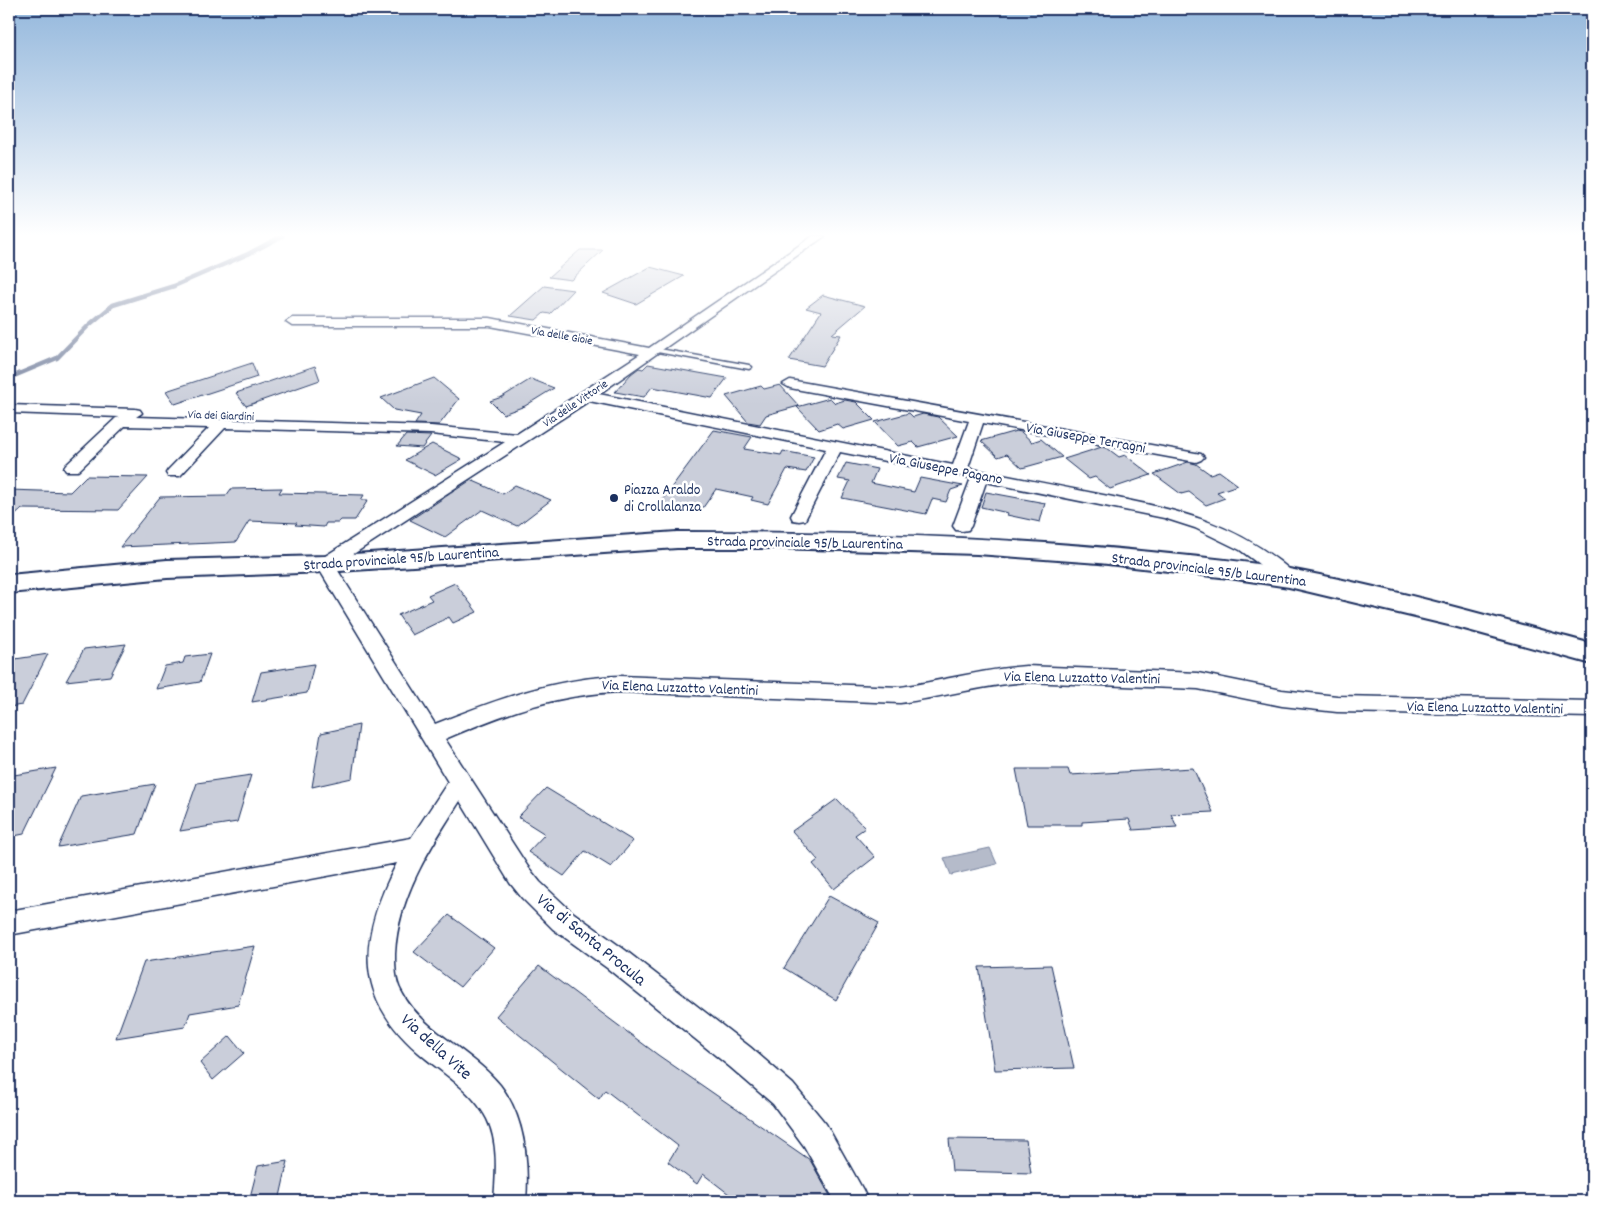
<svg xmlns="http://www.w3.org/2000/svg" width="1601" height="1210" viewBox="0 0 1601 1210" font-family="Dekko,sans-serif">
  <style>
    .water { fill: #b5bbca; stroke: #77839f }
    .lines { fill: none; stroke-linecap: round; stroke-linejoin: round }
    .stream { stroke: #77839f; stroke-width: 4.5 }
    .building { fill: #caceda; stroke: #1b2f5e }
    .service-casing { stroke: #1b2f5e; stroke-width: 3 }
    .minor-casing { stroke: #1b2f5e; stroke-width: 3 }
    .secondary-casing { stroke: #1b2f5e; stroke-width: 4 }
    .service { fill: #fff; fill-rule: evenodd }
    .minor { fill: #fff; fill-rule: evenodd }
    .secondary { fill: #fff; fill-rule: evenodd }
    .poi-dot { fill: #1b2f5e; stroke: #fff; stroke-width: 2 }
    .labels { text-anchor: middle; stroke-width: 5; stroke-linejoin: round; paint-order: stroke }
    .far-street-label { font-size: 12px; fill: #1b2f5e; stroke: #fff }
    .street-label { font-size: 15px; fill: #1b2f5e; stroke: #fff }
    .poi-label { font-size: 15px; fill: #1b2f5e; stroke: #fff; text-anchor: start }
    .near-street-label { font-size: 18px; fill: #1b2f5e; stroke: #fff }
  </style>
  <rect width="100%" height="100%" fill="#fff"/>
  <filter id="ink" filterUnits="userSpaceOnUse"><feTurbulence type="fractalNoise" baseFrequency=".02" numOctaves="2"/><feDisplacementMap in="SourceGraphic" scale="10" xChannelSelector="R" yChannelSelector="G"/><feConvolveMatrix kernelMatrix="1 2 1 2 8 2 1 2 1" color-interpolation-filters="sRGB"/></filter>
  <g filter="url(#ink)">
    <!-- water -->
    <path class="water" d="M990,848l7,16 -46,11 -7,-17z"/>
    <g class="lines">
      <!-- stream -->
      <path class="stream" d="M9,378l48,-20 32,-33 24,-20 61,-19 74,-32 34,-18"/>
    </g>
    <!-- building -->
    <g class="building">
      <path d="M580,250h23l-32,30 -22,-3z"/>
      <path d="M650,267l34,9 -48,28 -33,-11z"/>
      <path d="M544,286l29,4 -23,24 -6,-1 -8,7 -26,-4z"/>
      <path d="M823,295l42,11 -33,28 9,1 -19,31 -33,-6 32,-48 -15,-4z"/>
      <path d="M252,363l5,14 -82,27 -9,-13z"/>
      <path d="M648,364l79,14 -15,20 -60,-11 -8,10 -29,-5 16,-18 8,-6 4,1z"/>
      <path d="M315,366l5,14 -74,26 -10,-13z"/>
      <path d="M434,378l25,21 -20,26 -24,-1 6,-9 -27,-5 -13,-12z"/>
      <path d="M531,379l23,9 -29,18 -22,8 -13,-13 12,-4z"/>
      <path d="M780,385l19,21 -33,9 -6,9 -12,-2 -22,-26 35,-10 3,3z"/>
      <path d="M830,398l5,5 10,-3 11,2 18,18 -31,9 -6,-5 -18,6 -22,-23z"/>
      <path d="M909,413l4,4 10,-3 15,3 20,19 -40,11 -5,-5 -15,4 -23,-24z"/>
      <path d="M714,430l38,7 -8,12 37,6 2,-4 31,6 -8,15 -19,-3 -19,35 -17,-4 2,-3 -37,-8 -16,23 -20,-4 -4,5 -20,-5z"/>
      <path d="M1016,431l5,1 11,10 9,-3 21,18 -40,11 -15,-14 -9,3 -17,-16z"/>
      <path d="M406,435l25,1 -9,12 -25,-2z"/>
      <path d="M432,444l30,15 -27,16 -30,-15z"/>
      <path d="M1102,447l5,1 12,9 6,-2 26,20 -41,14 -15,-12 -6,2 -25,-20z"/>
      <path d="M1188,462l8,2 14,10 9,-3 19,14 -21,7 8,6 -19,7 -17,-13 -8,2 -27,-20z"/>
      <path d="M846,463l31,6 -6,14 43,9 6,-14 43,8 -12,4 -5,12 -14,-3 -6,15 -47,-9 -37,-7 8,-17 -12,-2z"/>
      <path d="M86,476l62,1 -30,33 -96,-1 -13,12v-31l61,2z"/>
      <path d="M471,480l32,14 12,-9 36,15 -34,26 -35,-16 -37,27 -35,-17z"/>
      <path d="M282,488l-3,5 85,2 -3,5h7l-13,20h-14l-3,3h-12l-2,4 -29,-2 2,-2 -48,-2 -13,21 -116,5 40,-50 66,-1 5,-7z"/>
      <path d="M986,492l59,11 -5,19 -33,-7 1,-2 -27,-6z"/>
      <path d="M455,583l22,29 -24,11 -4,-6 -37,18 -14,-20 34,-15 -4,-5z"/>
      <path d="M126,644l-16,32 -44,5 18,-32z"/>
      <path d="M48,654l-26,51 -13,2v-47z"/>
      <path d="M210,654l-10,28 -44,7 9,-23 18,-3 2,-6z"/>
      <path d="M314,664l-7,29 -55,9 9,-30z"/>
      <path d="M359,725l-7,53 -40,9 9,-54z"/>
      <path d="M56,768l-32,66 -15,3v-53l5,-9z"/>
      <path d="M1193,768l20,44 -42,2 6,13 -44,3 -4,-11 -47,3v3h-55l-11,-56h52l2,6z"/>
      <path d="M251,775l-14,47 -57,9 17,-48z"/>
      <path d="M155,784l-18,50 -79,13 23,-51z"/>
      <path d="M546,788l87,53 -22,26 -26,-16 -21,25 -36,-24 17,-18 -27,-17z"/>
      <path d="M837,799l28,29 -10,7 20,22 -41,32 -21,-25 5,-4 -26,-29z"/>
      <path d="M829,896l50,27 -43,77 -52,-32z"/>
      <path d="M449,915l45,33 -34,39 -46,-35z"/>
      <path d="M255,946l-17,59 -48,8 -5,14 -69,11 28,-76z"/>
      <path d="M1051,965l23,103 -79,2 -16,-103z"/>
      <path d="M539,966l119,89 152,105 23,41h-95l-35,-27 -6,10 -29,-22 10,-16 -73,-56 -6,9 -103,-83z"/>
      <path d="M230,1036l14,17 -31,27 -13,-17z"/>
      <path d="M949,1139l77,1 5,33 -79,-2z"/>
      <path d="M288,1161l-9,40h-30l9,-35z"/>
    </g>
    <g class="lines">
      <!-- service casing -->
      <g class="service-casing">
        <path id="service" d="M654,348l95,17 3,2 -3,2 -97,-18v-2z"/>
      </g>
      <!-- minor casing -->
      <g class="minor-casing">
        <path id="minor" d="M813,236h12l-226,158 354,71 16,-44 -179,-33 -7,-4 7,-4 411,74 3,3 -3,3 -5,2 -213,-39 -15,45c43,9 86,17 130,26 78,16 135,26 197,80l3,4 -3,4 -6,2 -6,-2 -43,-32 -45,-22 -31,-10 -178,-36 -15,44 -3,4 -6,1 -6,-1 -3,-4 18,-48 -131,-26 -33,64 -2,4 -6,1 -6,-1 -2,-4 35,-67 -237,-48 -254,165 100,158c61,-24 119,-46 185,-48l280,11c42,-6 83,-18 126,-21l172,7 84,17 55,6 255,5v16l-255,-5 -55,-6 -84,-17 -172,-7c-43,3 -84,15 -126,21l-280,-11c-65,2 -116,22 -175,47l83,128 12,15 31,29 54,39 125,97 43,37 33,40 37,66 5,11h-33l-31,-55 -31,-42 -43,-37 -123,-99 -54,-39 -31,-31 -12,-15 -50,-82c-30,47 -62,95 -65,153 0,12 0,26 6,37 10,20 29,36 47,49 18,14 37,27 52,45 25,32 29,77 26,116h-32c2,-26 5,-58 -7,-82 -13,-26 -40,-43 -62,-61 -72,-58 -68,-118 -28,-195l-388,72v-24l402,-73 37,-56 -132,-218 3,-4 186,-118 -74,-8 -206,-6 -45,48h-12l-2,-3 2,-3 41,-42 -84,-2 -47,45h-12l-2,-3 2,-3 50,-47 4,-1 -111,-4v-8l126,4 5,1 2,3 -6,4 295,9 86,8 123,-80 -150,-28h-198l-6,-4 6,-4h198l159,30z"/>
      </g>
      <!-- secondary casing -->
      <g class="secondary-casing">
        <path id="secondary" d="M677,532c158,0 316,4 474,20 46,5 93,9 138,17 102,19 203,48 303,75v20l-135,-37 -168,-40 -60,-9 -130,-15 -122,-9 -202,-6h-98l-352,24 -158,6 -158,15v-18l158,-15 158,-4z"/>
      </g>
      <!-- service -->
      <use href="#service" class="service"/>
      <!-- minor -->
      <use href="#minor" class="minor"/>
      <!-- secondary -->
      <use href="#secondary" class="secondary"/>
    </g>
  </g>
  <!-- sky -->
  <linearGradient id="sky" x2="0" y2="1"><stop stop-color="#93b7dc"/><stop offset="0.58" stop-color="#fff"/><stop offset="1" stop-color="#fff" stop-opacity="0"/></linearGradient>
  <rect width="1601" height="405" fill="url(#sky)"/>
  <!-- markers -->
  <circle class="poi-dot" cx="614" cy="498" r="5"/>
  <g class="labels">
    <!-- far-street labels -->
    <g class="far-street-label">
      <text transform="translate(562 335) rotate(10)" y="4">Via delle Gioie</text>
      <text transform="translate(575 403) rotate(-34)" y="4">Via delle Vittorie</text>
      <text transform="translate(221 415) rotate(2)" y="4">Via dei Giardini</text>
    </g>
    <!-- street labels -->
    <g class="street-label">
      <text transform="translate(1086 437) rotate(10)" y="5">Via Giuseppe Terragni</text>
      <text transform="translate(946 468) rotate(11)" y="5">Via Giuseppe Pagano</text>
      <text transform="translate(805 542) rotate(1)" y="5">Strada provinciale 95/b Laurentina</text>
      <text transform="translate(401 558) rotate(-4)" y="5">Strada provinciale 95/b Laurentina</text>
      <text transform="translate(1209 569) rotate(7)" y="5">Strada provinciale 95/b Laurentina</text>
      <text transform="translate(1082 677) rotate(1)" y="5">Via Elena Luzzatto Valentini</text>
      <text transform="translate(680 687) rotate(2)" y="5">Via Elena Luzzatto Valentini</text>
      <text transform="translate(1485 707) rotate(1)" y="5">Via Elena Luzzatto Valentini</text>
    </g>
    <!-- poi labels -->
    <g class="poi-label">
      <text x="624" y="494">Piazza Araldo<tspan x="624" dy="17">di Crollalanza</tspan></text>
    </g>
    <!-- near-street labels -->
    <g class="near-street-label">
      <text transform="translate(592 939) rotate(39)" y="6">Via di Santa Procula</text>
      <text transform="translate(437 1046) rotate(42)" y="6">Via della Vite</text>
    </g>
  </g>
  <!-- margin -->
  <rect width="1601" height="1210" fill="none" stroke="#fff" stroke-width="30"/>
  <rect x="15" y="15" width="1571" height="1180" fill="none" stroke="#1b2f5e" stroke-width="2" filter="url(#ink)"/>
</svg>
